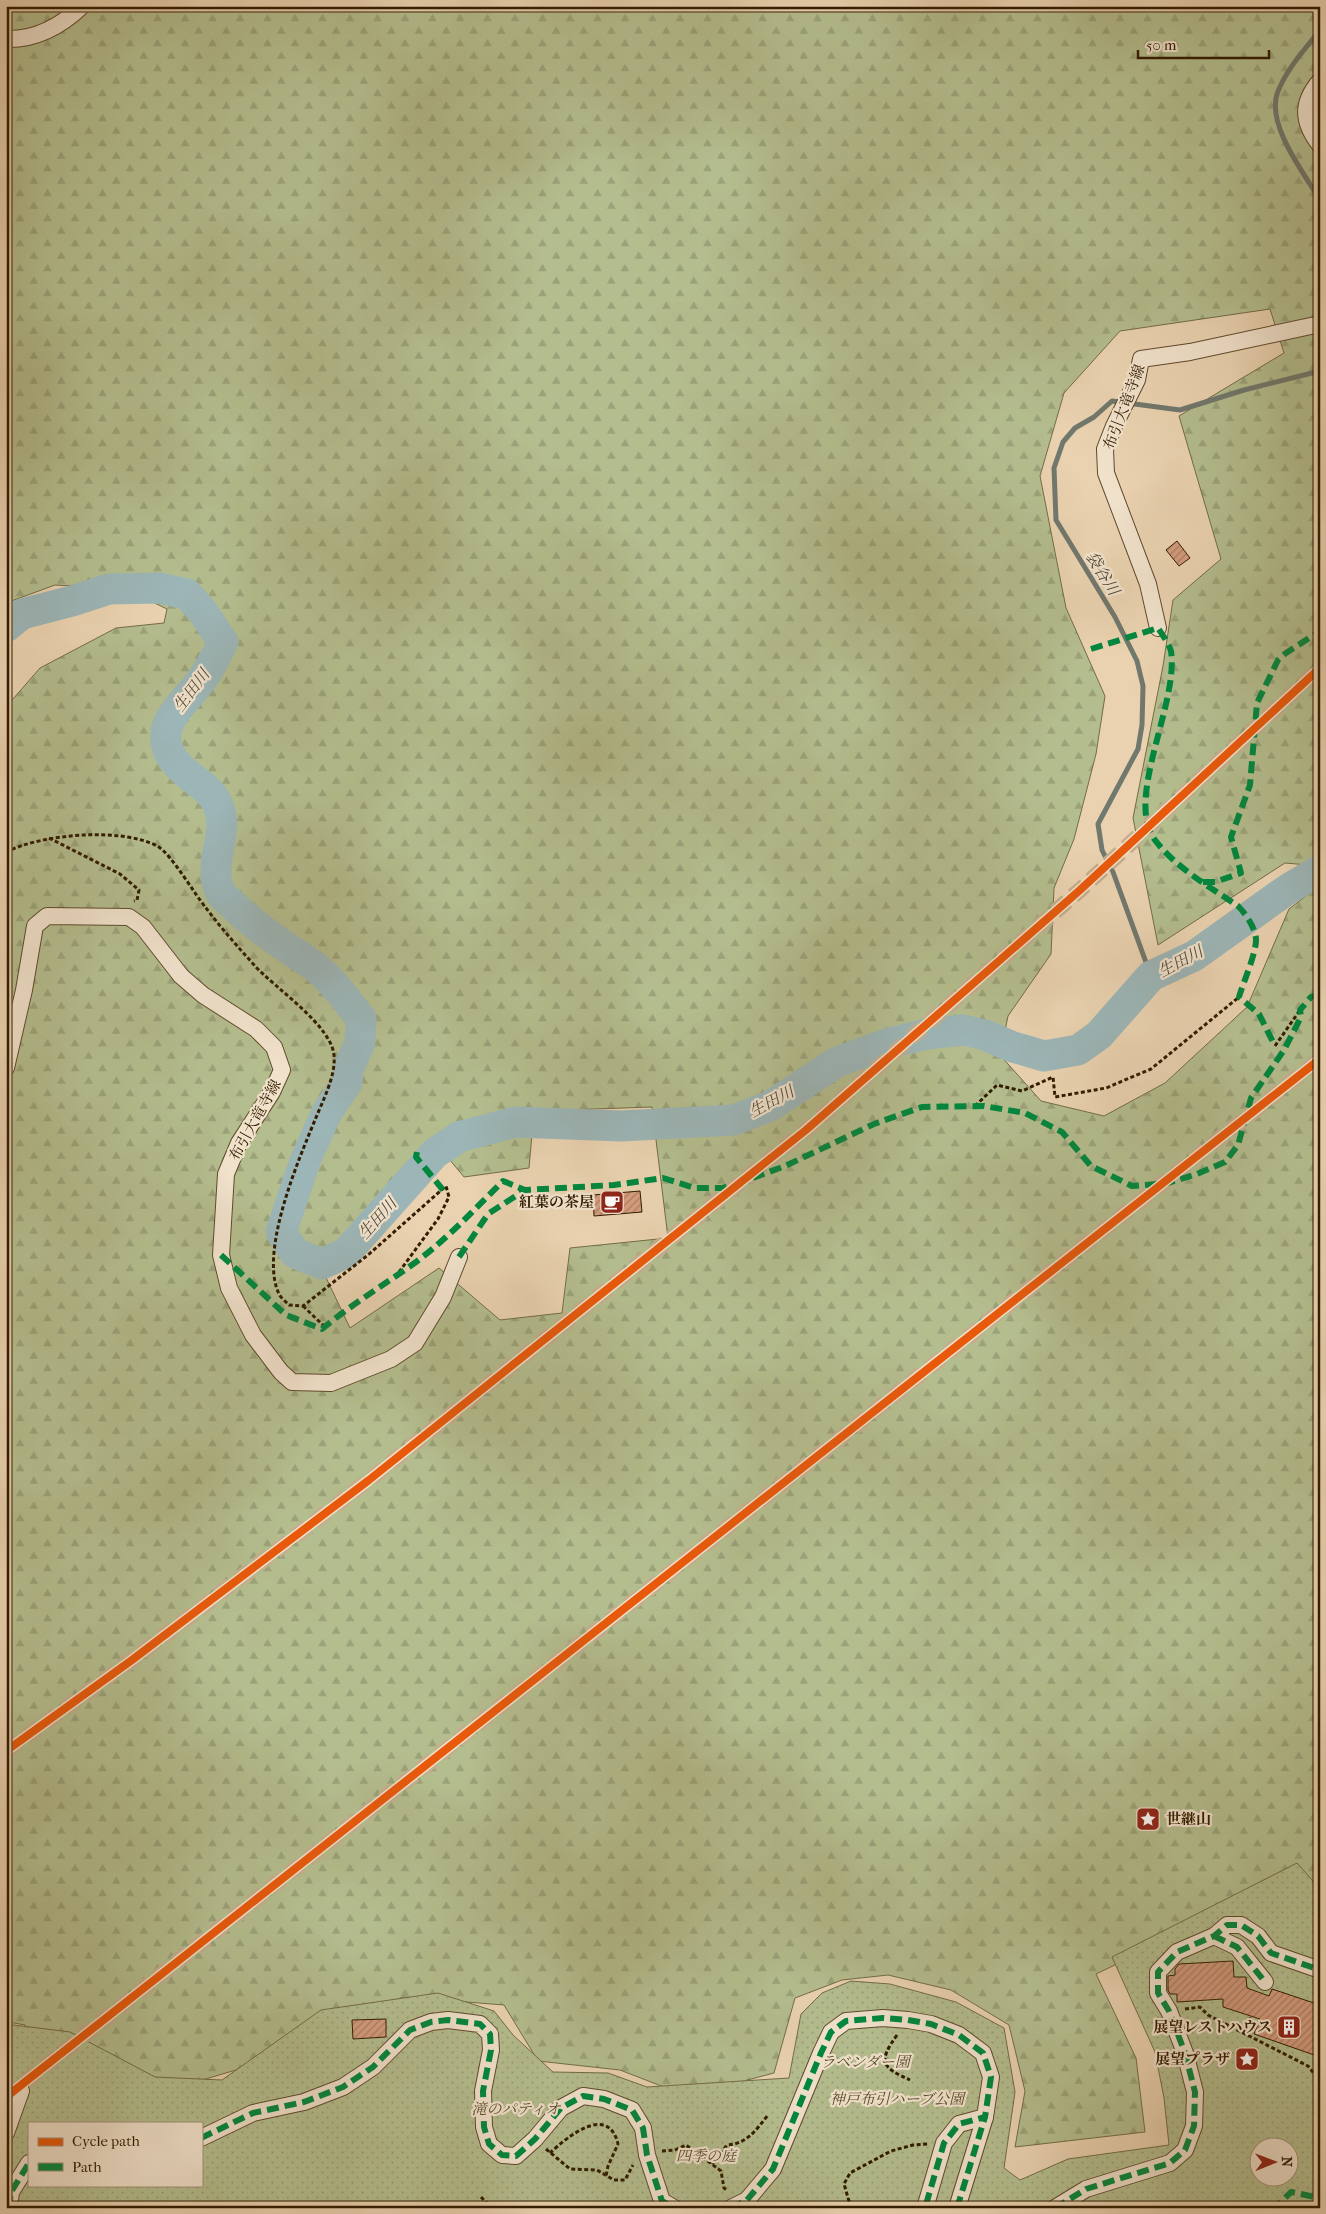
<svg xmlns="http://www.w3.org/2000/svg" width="1326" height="2214" viewBox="0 0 1326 2214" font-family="'IM FELL French Canon','Noto Serif JP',serif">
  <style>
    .forest { fill: url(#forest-firs); stroke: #726c47; fill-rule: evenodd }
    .garden { fill: url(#garden-dots); stroke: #726c47; fill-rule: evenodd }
    .water { fill: #9cb5b6; stroke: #71786d }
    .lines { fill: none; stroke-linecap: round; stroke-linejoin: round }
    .stream { stroke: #71786d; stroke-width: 5 }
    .river { stroke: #9cb5b6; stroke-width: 31 }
    .building { fill: url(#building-hatch); stroke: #311c00 }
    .minor-tunnel { stroke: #c5ae8d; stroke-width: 16; stroke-dasharray: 16 8; stroke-linecap: butt }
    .minor-casing { stroke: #5f4a2c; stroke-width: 18 }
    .path { stroke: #311c00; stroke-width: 3; stroke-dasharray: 4 2.5; stroke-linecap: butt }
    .minor { stroke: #f1e2cc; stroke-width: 16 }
    .quiet { stroke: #00873e; stroke-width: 6; stroke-dasharray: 12 6; stroke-linecap: butt }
    .cycleway-casing { stroke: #f1e2cc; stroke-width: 11 }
    .cycleway { stroke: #e8590c; stroke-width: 8 }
    .labels { text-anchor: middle; stroke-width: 4.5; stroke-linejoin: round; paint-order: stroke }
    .street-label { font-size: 15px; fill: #311c00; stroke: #f1e2cc }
    .poi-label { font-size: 15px; font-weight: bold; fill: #311c00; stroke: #f1e2cc; text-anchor: end }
    .park-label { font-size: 15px; font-style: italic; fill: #584c2b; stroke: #f1e2cc }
    .water-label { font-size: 16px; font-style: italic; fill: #514a37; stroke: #f1e2cc }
  </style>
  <defs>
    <pattern id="forest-firs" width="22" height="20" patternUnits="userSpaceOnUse" patternTransform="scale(1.25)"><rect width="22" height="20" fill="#b4bd8e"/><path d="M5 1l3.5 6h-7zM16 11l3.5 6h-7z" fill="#9ba279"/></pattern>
    <pattern id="garden-dots" width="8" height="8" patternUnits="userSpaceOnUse" patternTransform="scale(1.25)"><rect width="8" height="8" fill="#b4bd8e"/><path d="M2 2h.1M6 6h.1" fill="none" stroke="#9ba279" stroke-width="1.8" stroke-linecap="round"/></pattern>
    <pattern id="building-hatch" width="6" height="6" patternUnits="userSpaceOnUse" patternTransform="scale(1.25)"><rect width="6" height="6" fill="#d49c7e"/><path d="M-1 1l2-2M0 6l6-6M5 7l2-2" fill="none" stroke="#ad7e65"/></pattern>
  </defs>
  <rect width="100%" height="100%" fill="#ead2b0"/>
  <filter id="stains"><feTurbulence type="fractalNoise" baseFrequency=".004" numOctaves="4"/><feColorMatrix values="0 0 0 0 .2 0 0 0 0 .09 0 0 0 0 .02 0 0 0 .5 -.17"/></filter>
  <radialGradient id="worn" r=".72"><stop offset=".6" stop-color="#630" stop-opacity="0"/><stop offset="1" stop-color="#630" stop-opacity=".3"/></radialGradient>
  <!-- forest -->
  <path class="forest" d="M6,6h1314v860l-35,-3 -127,82 -25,-127 30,-152 10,-66 48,-41 -42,-143 105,-63 -14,-44 -150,22 -56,62 -24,83 26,132 39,88 -9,58 -22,85 -20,49 -3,66 -43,62 -8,39 41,46 63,15 61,-33 82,-76 42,-98 31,-24v1074l-75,-56 -149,71 40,84 9,74 -130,15 10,-56 -16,-66 -58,-35 -63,-15 -46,5 -47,18 -21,75 -87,23 -67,-26 -82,-9 -34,-56 -101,-8 -79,30 -58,34 -77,23 -176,-10 12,-49 -16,-3 -3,8v-1323l34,-39 76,-40 48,-5 3,-14 -41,-20 -71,-4 -49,18zM652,1107l16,131 -98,10 -8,65 -62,7 -61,-52 -89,60 -29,-61 59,-65 60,-54 24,29 65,-9 5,-57z"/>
  <!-- garden -->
  <path class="garden" d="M1297,1863l23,26v319h-1314v-184l64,8 85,45 67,3 99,-70 117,-17 56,18 19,24 40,37 55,1 39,14 142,-9 12,-64 21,-21 29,-12 39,3 66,18 48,26 11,64 -11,76 16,12 48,-21 101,-14 -5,-47 -9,-46 -43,-95zM29,2123h172v62h-172zM1258,2146h30v30h-30z"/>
  <!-- water -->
  <path class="water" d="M22,614l-9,24 -7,7v-30z"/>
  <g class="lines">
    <!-- stream -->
    <g class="stream">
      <path d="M1320,30c-15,19 -35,41 -43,64 -10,32 27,79 43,106"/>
      <path d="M1151,976l-38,-104 -11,-22 -4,-26 40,-75 4,-24 1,-39 -6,-25 -22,-44 -59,-97 -2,-52 9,-26 12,-14 19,-11 18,-16 68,9 64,-20 76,-19"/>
    </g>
    <!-- river -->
    <path class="river" d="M6,627l16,-13 50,-13 37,-12 50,-1 28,6 16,18 20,30c-6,11 -11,23 -18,33 -16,26 -56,49 -32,84 12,18 33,24 43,42 17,30 -11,64 5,92 2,4 7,8 11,11 23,23 51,41 78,59 20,14 37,37 51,56l-1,23 -12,28 -1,13 -20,29 -22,49 -24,71 14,21 27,11 24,-11 89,-100 24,-16 56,-15 106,4 113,-6 36,-14 67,-44 52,-19 38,-9 36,-4 22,5 28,12 31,9 34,-6 21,-15 52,-59 43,-20 94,-67 32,-19"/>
  </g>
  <!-- building -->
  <g class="building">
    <path d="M1177,541l13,17 -11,8 -13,-16z"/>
    <path d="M640,1191l2,21 -48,4 -1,-21z"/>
    <path d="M1233,1961l1,16h12l1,11 22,8 3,-7 48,16v52l-66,-23 6,-15 -37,-12v-8l-46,3v-8h-7l-2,-4v-14l7,-1v-6l4,-5z"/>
    <path d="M386,2019v18l-33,2 -1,-19z"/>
  </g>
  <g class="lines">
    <!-- minor-tunnel -->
    <g class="minor-tunnel">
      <path d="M6,1751l126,-91 237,-180 437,-350 274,-240 240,-222"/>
      <path d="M6,2097l1314,-1038"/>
    </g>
    <!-- minor casing -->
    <g class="minor-casing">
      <g id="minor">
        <path d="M6,39c29,1 55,-13 76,-33"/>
        <path d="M1320,81c-19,22 -18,41 0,64"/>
        <path d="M1158,628l-10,-44 -42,-111 -1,-24 9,-23 23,-46 4,-21 49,-7 130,-28"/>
        <path d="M6,1068l18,-78 11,-64 12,-10 82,1 14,10 38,49 22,19 53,34 18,18 8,23 -10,22 -33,51 -13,31 -5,81 8,33 24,47 28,37 11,10 39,1 60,-24 24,-16 28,-46 16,-40"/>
        <path d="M1214,1936l23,11 28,35"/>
        <path d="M6,2133l15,-42"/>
        <path d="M201,2138l52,-25 51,-11 39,-15 30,-20 37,-37 21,-8 17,-2 32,4 10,10 1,16 -8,41 1,36 5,17 13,11 14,1 19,-17 26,-31 22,-12 21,3 28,11 11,18 4,27 15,46 12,7"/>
        <path d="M9,2208l2,-16 18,-29"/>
        <path d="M731,2208l16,-8 26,-31 48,-116 10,-21 15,-11 37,-3 25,2 23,4 28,11 24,18 8,24 -6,40 -26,7 -15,19 -19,65"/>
        <path d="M957,2208l28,-91"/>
        <path d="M1055,2208l31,-19 84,-26 15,-13 9,-24 1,-34 -10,-39 -16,-42 -11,-18v-21l19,-20 37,-16 13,-11h14l17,11 13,17 49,17"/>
      </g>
    </g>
    <!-- path -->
    <g class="path">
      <path d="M49,838l71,36 19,16 -2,10 -3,1"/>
      <path d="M6,852c36,-18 115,-25 151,-6 14,7 38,49 49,62 15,20 32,39 49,58 20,22 76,59 79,89 2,21 -11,45 -19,65 -17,41 -56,132 -36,174 2,4 7,8 10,11l14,1 65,-51 78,-69 3,11 -11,22 -39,53"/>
      <path d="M1275,1046l25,-36"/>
      <path d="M975,1106l22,-21 25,6 31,-14 2,20 51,-9 45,-19 88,-72"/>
      <path d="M303,1306l22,21"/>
      <path d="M1185,2009l15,-2 8,8 100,51 12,15"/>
      <path d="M1244,2033l7,-17"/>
      <path d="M897,2035c-19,27 -16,32 13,45"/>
      <path d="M546,2149l24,20 27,1 17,10h11l8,-15"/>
      <path d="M662,2151l13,-1 11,-5 35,26 3,17 4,3"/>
      <path d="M550,2153c17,-16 58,-50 68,-9l-10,22 -2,10"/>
      <path d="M712,2164l15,-19c20,-1 29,-15 41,-30"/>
      <path d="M481,2197l11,11"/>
      <path d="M851,2208l-7,-24 6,-11 41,-22 22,-6 16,-1"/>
    </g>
    <!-- minor -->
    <use href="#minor" class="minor"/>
    <!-- quiet -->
    <g class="quiet">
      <path d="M1091,649l67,-21c4,6 11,16 13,23 8,53 -47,148 -16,189 21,28 55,47 83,66 8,8 18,23 18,34 0,14 -13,43 -17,57l20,17 16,32"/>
      <path d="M1203,882h12l26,-9 -10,-36 19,-52 7,-82 21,-43 8,-7 34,-22"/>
      <path d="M417,1152l-1,5 27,33"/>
      <path d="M753,1178l32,-12 89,-42 48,-17 62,-1 41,7 37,19 29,34 41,20 36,-3 29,-9 28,-12 13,-17 13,-47 33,-48 17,-33 -1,-7 11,-13 9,-3"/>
      <path d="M221,1255l65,60 36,14c30,-25 62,-44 94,-67 32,-24 59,-53 87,-81l22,9"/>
      <path d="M459,1257l29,-43 37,-24 89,-5 49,-7 32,10h27l10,-3"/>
      <path d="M1214,1936l23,11 28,35"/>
      <path d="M201,2138l52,-25 51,-11 39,-15 30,-20 37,-37 21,-8 17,-2 32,4 10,10 1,16 -8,41 1,36 5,17 13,11 14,1 19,-17 26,-31 22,-12 21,3 28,11 11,18 4,27 15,46 12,7"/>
      <path d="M9,2208l2,-16 18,-29"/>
      <path d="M731,2208l16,-8 26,-31 48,-116 10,-21 15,-11 37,-3 25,2 23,4 28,11 24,18 8,24 -6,40 -26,7 -15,19 -19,65"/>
      <path d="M957,2208l28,-91"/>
      <path d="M1055,2208l31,-19 84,-26 15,-13 9,-24 1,-34 -10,-39 -16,-42 -11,-18v-21l19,-20 37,-16 13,-11h14l17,11 13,17 49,17"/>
      <path d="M1271,2208l7,-3 13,-13 29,6"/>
    </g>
    <!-- cycleway casing -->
    <g class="cycleway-casing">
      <g id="cycleway">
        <path d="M6,1751l126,-91 237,-180 437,-350 274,-240 240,-222"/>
        <path d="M6,2097l1314,-1038"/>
      </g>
    </g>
    <!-- cycleway -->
    <use href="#cycleway" class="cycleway"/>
  </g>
  <!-- icons -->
  <defs>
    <g id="cafe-square" transform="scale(1.25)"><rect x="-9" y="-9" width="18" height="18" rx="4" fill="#8f2418" stroke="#f1e2cc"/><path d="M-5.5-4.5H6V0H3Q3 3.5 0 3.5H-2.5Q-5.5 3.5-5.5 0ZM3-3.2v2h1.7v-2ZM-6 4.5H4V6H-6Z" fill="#fff"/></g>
    <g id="sight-square" transform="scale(1.25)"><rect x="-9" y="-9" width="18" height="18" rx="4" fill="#8f2418" stroke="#f1e2cc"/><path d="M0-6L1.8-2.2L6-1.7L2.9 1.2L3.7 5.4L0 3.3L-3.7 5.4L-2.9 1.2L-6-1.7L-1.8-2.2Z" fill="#fff"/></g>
    <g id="building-square" transform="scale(1.25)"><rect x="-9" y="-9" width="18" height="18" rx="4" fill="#8f2418" stroke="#f1e2cc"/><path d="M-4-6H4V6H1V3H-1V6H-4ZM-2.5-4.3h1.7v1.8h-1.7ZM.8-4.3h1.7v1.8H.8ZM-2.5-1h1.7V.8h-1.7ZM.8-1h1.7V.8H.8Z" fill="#fff"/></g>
  </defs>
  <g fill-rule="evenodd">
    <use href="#cafe-square" x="612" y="1202"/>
    <use href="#sight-square" x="1148" y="1819"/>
    <use href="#building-square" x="1289" y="2027"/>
    <use href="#sight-square" x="1247" y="2059"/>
  </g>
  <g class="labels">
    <!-- street labels -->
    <g class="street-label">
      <text transform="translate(1124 407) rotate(-69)" y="5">布引大竜寺線</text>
      <text transform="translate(255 1120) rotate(-61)" y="5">布引大竜寺線</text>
    </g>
    <!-- poi labels -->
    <g class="poi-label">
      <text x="594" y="1207">紅葉の茶屋</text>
      <text x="1166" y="1824" text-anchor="start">世継山</text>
      <text x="1272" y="2032">展望レストハウス</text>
      <text x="1230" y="2064">展望プラザ</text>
    </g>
    <!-- park labels -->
    <g class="park-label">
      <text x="865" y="2067">ラベンダー園</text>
      <text x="897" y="2104">神戸布引ハーブ公園</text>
      <text x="516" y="2114">滝のパティオ</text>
      <text x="706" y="2161">四季の庭</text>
    </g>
    <!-- water labels -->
    <g class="water-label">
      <text transform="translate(1103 573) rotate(58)" y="6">袋谷川</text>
      <text transform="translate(191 690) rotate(-53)" y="6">生田川</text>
      <text transform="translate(1180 961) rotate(-28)" y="6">生田川</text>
      <text transform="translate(771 1101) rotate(-28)" y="6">生田川</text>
      <text transform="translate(377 1218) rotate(-48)" y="6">生田川</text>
    </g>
  </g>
  <!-- margin -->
  <rect width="1326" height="2214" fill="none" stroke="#ead2b0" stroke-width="25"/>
  <rect x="8" y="8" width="1311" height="2199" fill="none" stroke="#311c00" stroke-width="2.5"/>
  <rect x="12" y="12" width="1301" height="2189" fill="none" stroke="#311c00"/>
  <!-- legend -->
  <rect x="28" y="2122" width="175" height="65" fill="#f1e2cc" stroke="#a4937a"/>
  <rect x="38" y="2138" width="25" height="8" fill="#e8590c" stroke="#a4937a"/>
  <text x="72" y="2146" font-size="15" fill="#311c00">Cycle path</text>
  <rect x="38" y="2163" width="25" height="8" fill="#00873e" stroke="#a4937a"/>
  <text x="72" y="2172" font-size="15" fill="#311c00">Path</text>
  <!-- north arrow -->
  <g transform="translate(1274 2162) rotate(89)"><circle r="24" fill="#f1e2cc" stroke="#a4937a"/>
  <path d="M0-4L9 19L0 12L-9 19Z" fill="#8f2418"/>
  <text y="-8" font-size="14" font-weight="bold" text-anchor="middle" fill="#311c00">N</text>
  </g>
  <!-- scale -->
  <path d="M1138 50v8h131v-8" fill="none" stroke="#311c00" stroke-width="2.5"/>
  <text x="1146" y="50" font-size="15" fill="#311c00" stroke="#f1e2cc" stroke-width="4" paint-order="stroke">50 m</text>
  <rect width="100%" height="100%" filter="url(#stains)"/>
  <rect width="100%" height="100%" fill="url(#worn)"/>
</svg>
